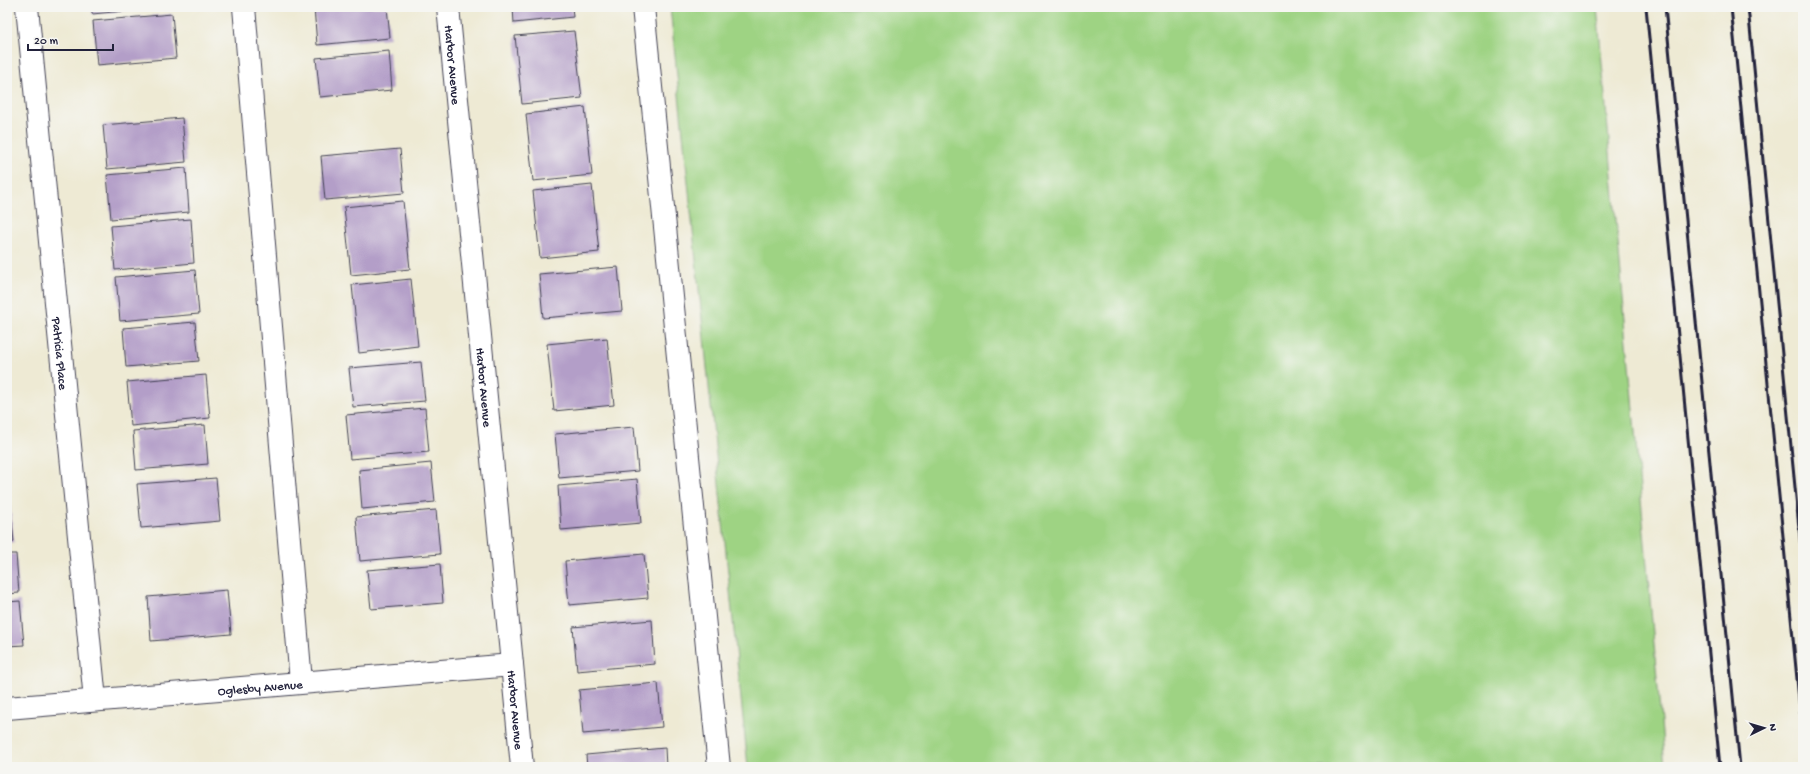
<svg xmlns="http://www.w3.org/2000/svg" width="1810" height="774" viewBox="0 0 1810 774" font-family="'Gochi Hand',sans-serif">
  <style>
    .green { fill: #9ed383; stroke: #607a5f }
    .building { fill: #b39ec8 }
    .lines { fill: none; stroke-linecap: round; stroke-linejoin: round }
    .minor-casing { stroke: #414052; stroke-width: 24 }
    .minor { stroke: #fff; stroke-width: 22 }
    .rail { stroke: #22223b; stroke-width: 3 }
    .labels { text-anchor: middle; stroke-width: 3; stroke-linejoin: round; paint-order: stroke }
    .street-label { font-size: 13px; fill: #22223b; stroke: #f6f6f2 }
  </style>
  <rect width="100%" height="100%" fill="#f6f6f2"/>
  <filter id="ink" filterUnits="userSpaceOnUse"><feTurbulence type="fractalNoise" baseFrequency=".025" numOctaves="2"/><feDisplacementMap in="SourceGraphic" scale="8" xChannelSelector="R" yChannelSelector="G"/><feConvolveMatrix kernelMatrix="1 2 1 2 8 2 1 2 1" color-interpolation-filters="sRGB"/></filter>
  <filter id="wash" filterUnits="userSpaceOnUse"><feTurbulence type="fractalNoise" baseFrequency=".012" numOctaves="4" result="noise"/><feDisplacementMap in="SourceGraphic" scale="16" xChannelSelector="R" yChannelSelector="G"/><feGaussianBlur stdDeviation="0.9" result="paint"/><feColorMatrix in="noise" values="0 0 0 0 0 0 0 0 0 0 0 0 0 0 0 0 0 1.4 0 .05"/><feComposite in="paint" operator="in"/></filter>
  <g filter="url(#wash)">
    <rect width="100%" height="100%" fill="#eeead4"/>
    <!-- green -->
    <path class="green" d="M670,7h927l68,760h-917z"/>
    <g id="blocks">
      <!-- building -->
      <g class="building">
        <path d="M92,7h66v1l-66,6z"/>
        <path d="M314,7h73l3,31 -73,7z"/>
        <path d="M513,7h59l1,10 -59,6z"/>
        <path d="M172,14l4,44 -79,7 -4,-44z"/>
        <path d="M574,31l8,67 -60,6 -7,-68z"/>
        <path d="M389,51l3,39 -72,7 -4,-39z"/>
        <path d="M585,107l7,68 -59,6 -7,-67z"/>
        <path d="M182,118l4,44 -79,7 -4,-44z"/>
        <path d="M400,149l4,44 -79,7 -4,-44z"/>
        <path d="M186,168l3,44 -78,7 -4,-44z"/>
        <path d="M592,185l7,67 -59,6 -7,-67z"/>
        <path d="M403,201l7,68 -59,6 -7,-68z"/>
        <path d="M191,219l3,44 -79,7 -4,-44z"/>
        <path d="M618,267l4,44 -79,7 -4,-44z"/>
        <path d="M195,270l4,44 -79,7 -4,-44z"/>
        <path d="M411,279l7,67 -59,7 -7,-68z"/>
        <path d="M195,322l4,39 -73,6 -3,-39z"/>
        <path d="M607,338l7,67 -60,6 -7,-67z"/>
        <path d="M421,362l4,39 -72,6 -4,-39z"/>
        <path d="M206,375l4,43 -79,8 -4,-44z"/>
        <path d="M425,408l4,44 -79,7 -4,-44z"/>
        <path d="M205,425l3,39 -72,6 -3,-39z"/>
        <path d="M634,427l4,44 -79,7 -4,-44z"/>
        <path d="M431,463l4,39 -73,7 -3,-39z"/>
        <path d="M216,478l4,43 -79,7 -4,-44z"/>
        <path d="M637,479l4,44 -80,7 -3,-44z"/>
        <path d="M10,503l4,39 -7,1v-39z"/>
        <path d="M436,510l4,44 -80,7 -4,-44z"/>
        <path d="M7,554h9l3,39 -12,1z"/>
        <path d="M644,554l4,44 -79,7 -4,-44z"/>
        <path d="M440,564l3,39 -72,6 -4,-39z"/>
        <path d="M227,590l4,44 -80,7 -3,-44z"/>
        <path d="M20,601l4,44 -17,1v-44z"/>
        <path d="M652,620l3,44 -78,7 -4,-44z"/>
        <path d="M658,683l4,44 -79,7 -4,-44z"/>
        <path d="M665,748l1,19h-79l-1,-12z"/>
      </g>
    </g>
  </g>
  <g filter="url(#ink)">
    <use href="#blocks" fill-opacity="0" stroke="#414052" stroke-width="1"/>
    <g class="lines">
      <!-- minor casing -->
      <g class="minor-casing">
        <g id="minor">
          <path id="s1" d="M27,7l68,693"/>
          <path d="M244,7l57,675"/>
          <path id="s2" d="M448,7l74,760"/>
          <path d="M643,7l76,760"/>
          <path id="s3" d="M7,708l505,-43"/>
        </g>
      </g>
      <!-- minor -->
      <use href="#minor" class="minor"/>
      <!-- rail -->
      <g class="rail">
        <path d="M1646,7l74,760"/>
        <path d="M1665,7l75,760"/>
        <path d="M1731,7l72,733"/>
        <path d="M1748,7l55,562"/>
      </g>
    </g>
  </g>
  <g class="labels">
    <!-- street labels -->
    <g class="street-label">
      <text dy="5" stroke="none"><textPath href="#s2" startOffset="58">Harbor Avenue</textPath></text>
      <text dy="5" stroke="none"><textPath href="#s1" startOffset="348">Patricia Place</textPath></text>
      <text dy="5" stroke="none"><textPath href="#s2" startOffset="382">Harbor Avenue</textPath></text>
      <text dy="5" stroke="none"><textPath href="#s3" startOffset="254">Oglesby Avenue</textPath></text>
      <text dy="5" stroke="none"><textPath href="#s2" startOffset="706">Harbor Avenue</textPath></text>
    </g>
  </g>
  <!-- margin -->
  <rect width="1810" height="774" fill="none" stroke="#f6f6f2" stroke-width="24"/>
  <!-- north arrow -->
  <g transform="translate(1764 728) rotate(85)" stroke="#f6f6f2" stroke-width="3" paint-order="stroke">
  <path d="M0-3L7 15L0 10L-7 15Z" fill="#22223b"/>
  <text y="-6" font-size="11" font-weight="bold" text-anchor="middle" fill="#22223b">N</text>
  </g>
  <!-- scale -->
  <path d="M28 44v6h85v-6" fill="none" stroke="#22223b" stroke-width="2"/>
  <text x="34" y="44" font-size="12" fill="#22223b" stroke="#f6f6f2" stroke-width="3" paint-order="stroke">20 m</text>
</svg>
